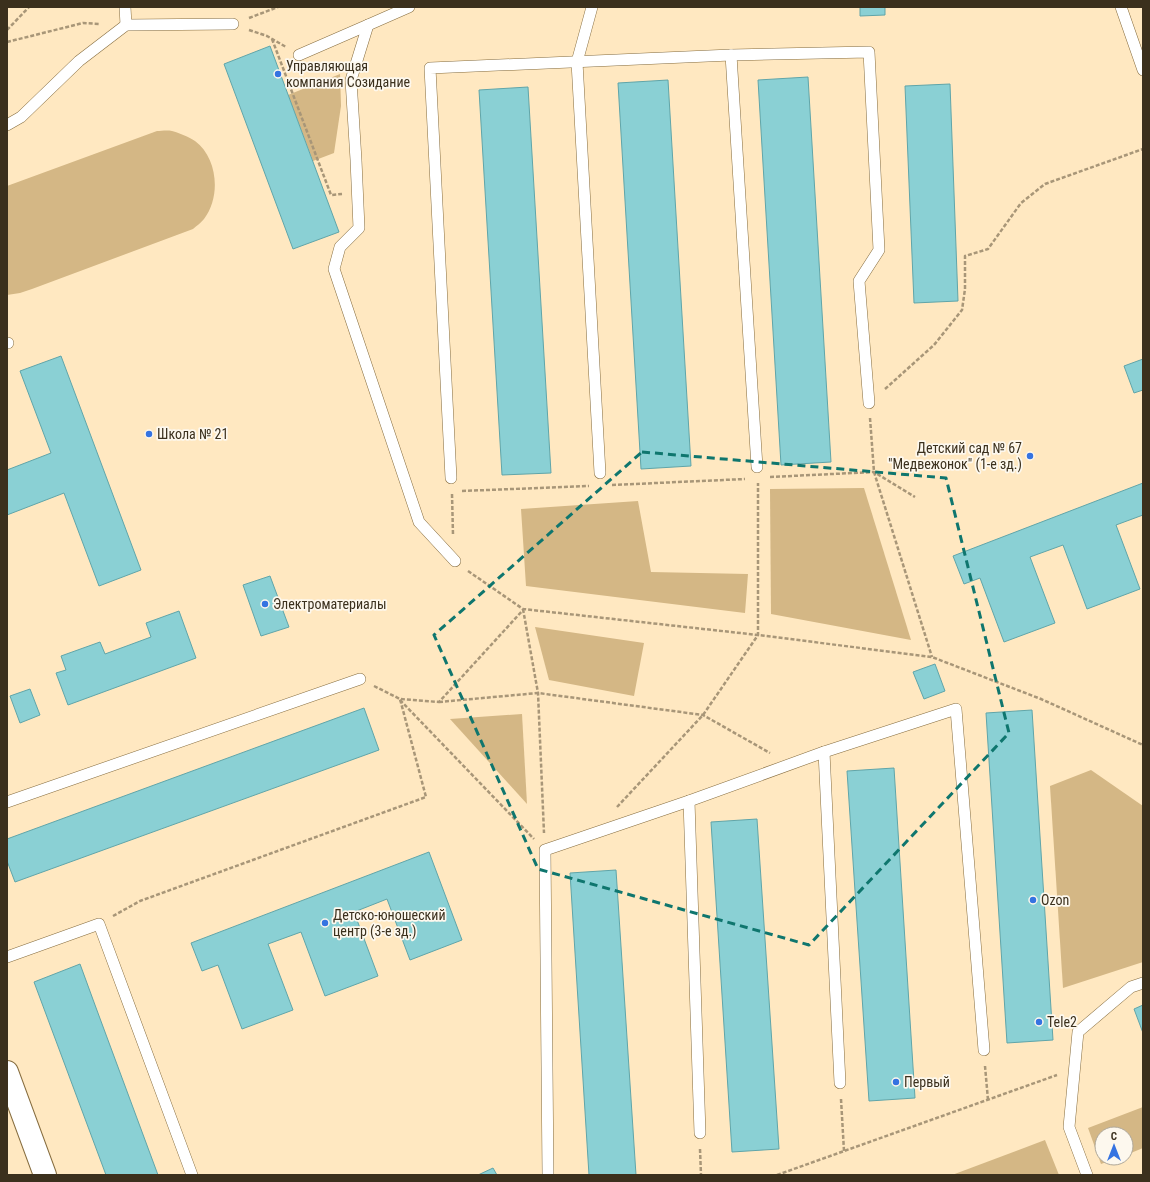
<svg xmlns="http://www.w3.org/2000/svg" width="1150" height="1182" viewBox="0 0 1150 1182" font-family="'Roboto Condensed',sans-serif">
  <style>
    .green { fill: #d4b785 }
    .building { fill: #8ad0d4; stroke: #60a5a9 }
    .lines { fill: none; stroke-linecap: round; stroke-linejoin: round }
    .lane-casing { stroke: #866d3f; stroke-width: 12 }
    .street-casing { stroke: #866d3f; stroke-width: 24 }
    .path { stroke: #a89678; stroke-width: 2.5; stroke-dasharray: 4 2; stroke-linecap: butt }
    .lane { stroke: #fff; stroke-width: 11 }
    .street { stroke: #fff; stroke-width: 22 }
    .marked { fill: none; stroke: #0f766e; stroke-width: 3; stroke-dasharray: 8 5; stroke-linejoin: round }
    .poi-dot { fill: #3573e1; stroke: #fdf8ee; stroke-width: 1.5 }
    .labels { text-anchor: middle; stroke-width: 3.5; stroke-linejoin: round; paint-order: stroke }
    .poi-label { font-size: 14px; fill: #3b301d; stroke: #fdf8ee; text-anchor: start }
  </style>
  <rect width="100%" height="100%" fill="#ffe8c1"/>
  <!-- green -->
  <g class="green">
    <path d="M340,74l1,32 -7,47 -21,8 -25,-66z"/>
    <path d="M157,131c4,0 10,-1 15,0 7,2 17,6 23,10 23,17 26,56 9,78 -3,4 -8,7 -11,10l-161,60 -12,4 -13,2v-109z"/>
    <path d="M864,488l47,152 -140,-26 -1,-125z"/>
    <path d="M638,501l13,71 97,2 -3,39 -219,-27 -5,-77z"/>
    <path d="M535,627l109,16 -10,53 -85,-16z"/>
    <path d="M522,714l5,90 -77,-85z"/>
    <path d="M1091,770l52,36v156l-80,26 -13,-202z"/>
    <path d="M1143,1107v41l-17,7v-21h-24v24h15l-16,6 -13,-36z"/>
    <path d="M1045,1140l14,35h-107z"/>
  </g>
  <!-- building -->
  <g class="building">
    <path d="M860,7h25v8l-25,1z"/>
    <path d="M270,46l69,186 -46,17 -69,-185z"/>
    <path d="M808,77l23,385 -50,3 -23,-385z"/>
    <path d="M668,80l23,386 -50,3 -23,-386z"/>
    <path d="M950,84l8,217 -44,2 -9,-217z"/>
    <path d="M528,87l23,386 -49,2 -23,-385z"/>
    <path d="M61,356l80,214 -42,16 -35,-93 -57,22v-45l44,-17 -31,-82z"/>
    <path d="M1143,359v31l-9,3 -10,-27z"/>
    <path d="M1143,483v32l-27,10 24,64 -53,20 -24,-64 -33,12 25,66 -51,19 -24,-64 -16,6 -11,-28z"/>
    <path d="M270,576l19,51 -28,9 -18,-51z"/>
    <path d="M179,611l17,47 -128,47 -12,-32 10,-3 -5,-14 39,-14 5,12 46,-17 -5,-14z"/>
    <path d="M935,664l10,27 -21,8 -11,-27z"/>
    <path d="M30,689l10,26 -20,8 -10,-27z"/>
    <path d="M364,708l15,42 -364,132 -8,-21v-22z"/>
    <path d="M1032,710l21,330 -46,3 -21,-330z"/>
    <path d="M894,768l21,330 -46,3 -22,-330z"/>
    <path d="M757,819l22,330 -47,3 -21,-330z"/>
    <path d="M429,852l33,88 -52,20 -23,-61 -33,13 24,64 -53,20 -24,-64 -33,12 25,66 -51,19 -24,-64 -16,6 -11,-28z"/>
    <path d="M616,870l20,305h-47l-19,-302z"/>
    <path d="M80,964l15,41 63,170h-52l-72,-193z"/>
    <path d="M1143,1005v28l-9,-24z"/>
    <path d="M493,1168l4,7h-19z"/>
  </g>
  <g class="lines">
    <!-- lane casing -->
    <g class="lane-casing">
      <g id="lane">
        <path d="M125,7l1,18"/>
        <path d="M592,7l-15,55 23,411"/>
        <path d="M1121,7l22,63"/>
        <path d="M368,25l-17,55 5,80 3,68 -19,19 -6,22 85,253 36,39"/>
        <path d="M299,55l69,-30 41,-18"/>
        <path d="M731,55l26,412"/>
        <path d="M7,125l14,-8 58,-56 47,-36 107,-1"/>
        <path d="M7,343h1"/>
        <path d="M451,478l-21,-410 301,-13 138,-3 10,198 -20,31 10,122"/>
        <path d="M824,752l16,331"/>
        <path d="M689,801l11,332"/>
        <path d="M7,802l353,-123"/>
        <path d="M7,957l92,-33 93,251"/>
        <path d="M548,1175l-3,-325 144,-49 135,-49 132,-43 28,341"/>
        <path d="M1087,1175l-18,-48 9,-95 53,-45 12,-4"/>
      </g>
    </g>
    <!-- street casing -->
    <g class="street-casing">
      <path id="street" d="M7,1072l38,103"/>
    </g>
    <!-- path -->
    <g class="path">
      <path d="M249,18l29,-11"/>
      <path d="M7,30l22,-23"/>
      <path d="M249,30l18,6 19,11"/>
      <path d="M272,39l59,156 11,-1"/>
      <path d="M7,42l76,-19 16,1"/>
      <path d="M885,389l49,-44 28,-35 3,-21v-33l23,-7 33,-46 24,-19 98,-35"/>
      <path d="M870,418l4,54 58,185"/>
      <path d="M770,477l104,-5 41,25"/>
      <path d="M612,485l133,-6"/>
      <path d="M462,491l127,-5"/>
      <path d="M452,494l1,41"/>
      <path d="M468,571l55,38 235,26 174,22 109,42 102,46"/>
      <path d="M523,609l15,84 6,140"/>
      <path d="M374,686l26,13 39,3 84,-92"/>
      <path d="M400,700l134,139"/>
      <path d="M439,702l99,-9 165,22 67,38"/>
      <path d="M617,807l86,-92 55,-80v-152"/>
      <path d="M113,916l27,-15 286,-104 -26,-98"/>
      <path d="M985,1066l3,34"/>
      <path d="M841,1099l3,52"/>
      <path d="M700,1149l1,26"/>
      <path d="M777,1175l280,-100"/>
    </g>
    <!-- lane -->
    <use href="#lane" class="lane"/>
    <!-- street -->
    <use href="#street" class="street"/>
  </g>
  <!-- marked area -->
  <path class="marked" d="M642,452l304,26 63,255 -200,212 -271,-76 -104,-234z"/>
  <!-- markers -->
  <g class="poi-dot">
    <circle cx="278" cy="74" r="4"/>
    <circle cx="149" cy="434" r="4"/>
    <circle cx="1030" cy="456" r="4"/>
    <circle cx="265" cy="604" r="4"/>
    <circle cx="1033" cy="900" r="4"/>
    <circle cx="325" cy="923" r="4"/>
    <circle cx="1039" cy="1022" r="4"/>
    <circle cx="896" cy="1082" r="4"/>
  </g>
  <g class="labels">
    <!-- poi labels -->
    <g class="poi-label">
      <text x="286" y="71">Управляющая<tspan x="286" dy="16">компания Созидание</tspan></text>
      <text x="157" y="439">Школа № 21</text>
      <text x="1022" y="453" text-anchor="end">Детский сад № 67<tspan x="1022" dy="16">"Медвежонок" (1-е зд.)</tspan></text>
      <text x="273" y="609">Электроматериалы</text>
      <text x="1041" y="905">Ozon</text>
      <text x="333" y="920">Детско-юношеский<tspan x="333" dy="16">центр (3-е зд.)</tspan></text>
      <text x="1047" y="1027">Tele2</text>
      <text x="904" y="1087">Первый</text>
    </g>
  </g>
  <!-- border -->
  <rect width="1150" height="1182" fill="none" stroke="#3b301d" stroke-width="16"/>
  <!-- north arrow -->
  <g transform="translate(1114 1146)"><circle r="19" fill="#fdf8ee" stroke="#afa89a"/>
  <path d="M0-3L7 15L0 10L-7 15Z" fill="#3573e1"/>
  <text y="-6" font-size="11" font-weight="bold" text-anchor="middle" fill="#3b301d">С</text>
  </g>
</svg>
